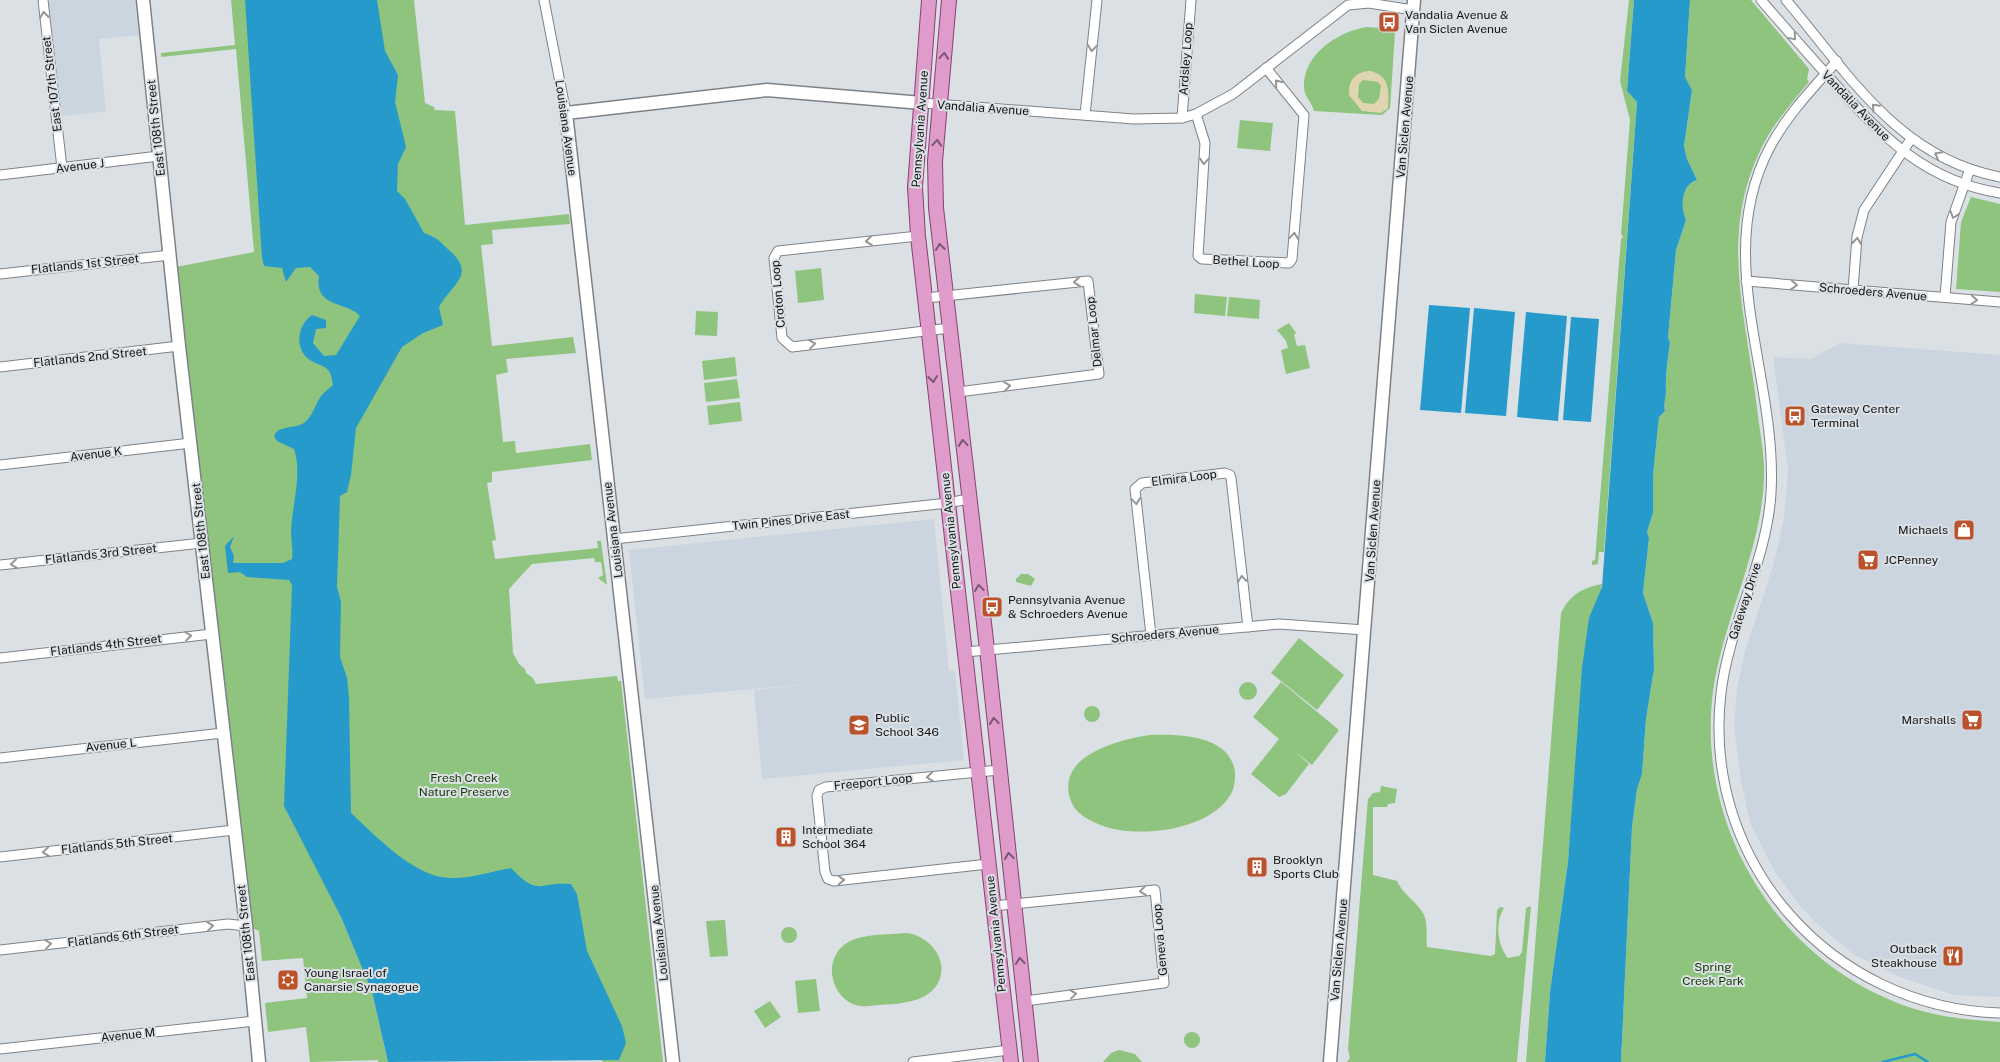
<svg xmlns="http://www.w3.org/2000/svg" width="2000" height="1062" viewBox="0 0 2000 1062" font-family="'Public Sans',sans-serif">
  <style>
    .built { fill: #cbd5e0 }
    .green { fill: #8ec47d }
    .sand { fill: #dfd6b1; fill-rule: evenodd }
    .water { fill: #269acb }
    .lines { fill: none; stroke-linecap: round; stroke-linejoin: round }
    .stream { stroke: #269acb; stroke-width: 2.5 }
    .street-casing { stroke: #7e8287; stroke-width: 11 }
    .secondary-casing { stroke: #7e8287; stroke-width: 15 }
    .primary-casing { stroke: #894074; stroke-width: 16 }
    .street { stroke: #fff; stroke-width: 9 }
    .secondary { stroke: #fff; stroke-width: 12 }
    .primary { stroke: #df9bca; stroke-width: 14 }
    .oneway { stroke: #959596 }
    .oneway2 { stroke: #795870 }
    .labels { text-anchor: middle; stroke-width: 4; stroke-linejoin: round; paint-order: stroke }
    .poi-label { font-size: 12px; fill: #131416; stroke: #dbe0e5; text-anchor: start }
    .street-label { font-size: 12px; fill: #131416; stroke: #dbe0e5 }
    .park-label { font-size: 12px; fill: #123802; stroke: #dbe0e5 }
  </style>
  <rect width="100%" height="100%" fill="#dbe0e5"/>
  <!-- built -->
  <g class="built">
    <path d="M48,0h87l4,35 -40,4 7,72 -44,5z"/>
    <path d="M1840,343l160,12v642l-46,-2 -57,-19 -44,-22 -38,-32 -19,-21 -21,-29 -25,-49 -9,-42 -7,-54 3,-39 8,-37 29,-89 10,-43 4,-49 -15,-113 38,2z"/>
    <path d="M934,519l15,152h6l9,89 -202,19 -8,-89 66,-7 -175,16 -16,-149z"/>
  </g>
  <!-- green -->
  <g class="green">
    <path d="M231,0h28l52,264 52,48 -27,75 -29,63 34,467 31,75 16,70h-10v-2l-68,2 -4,-35 -38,5 -3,-29 42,-5 -4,-40 -41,3 -3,-30 -7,-3 -81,-660 83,-16 -18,-203 -75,8v-4l74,-8z"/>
    <path d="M372,0h42l11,103 9,4 1,3 20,1 10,114 104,-11 1,10 -78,6 1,14 -12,1 11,101 81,-9 3,16 -70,6 2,13 -12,3 7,67 12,-1 1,12 74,-9 2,16 -100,12v10l-5,1 9,57 -4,1 3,18 103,-11 -1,-7h4l6,44 -9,-7 5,-3 -2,-13h-6l-1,-4 -62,6 -23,25 4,64 6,11 6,5 1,4 7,5 3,6 81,-8 1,5h3l42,381h-60l-148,-174 -48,-21 -58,-53 -16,-159 3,-163 15,-67 64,-196 -21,-37z"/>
    <path d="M1629,0h5l-7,91 10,11 -33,450h-5l-1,12 -6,1v-4l3,-1 26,-321 2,-2 -2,-3 9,-114 -10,-39z"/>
    <path d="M1690,0h61l58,69 -2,10 2,3c-16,19 -32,38 -44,59 -48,90 -19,173 -8,267 2,19 6,38 7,57 2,79 -40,149 -51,226 -17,133 61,265 187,313 31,12 67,16 100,18v40h-379l11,-235 5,-38 5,-15 4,-55 8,-50 -1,-46 -10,-30 6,-55 -2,-6 6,-19v-38l6,-58 6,-6c-2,-8 1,-12 1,-20 -1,-16 2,-32 4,-49l-2,-4 8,-88 10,-30c-7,-13 -5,-34 11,-40l-10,-21 -3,-13 8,-56 -7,-13z"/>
    <path d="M1366,27l15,1 14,5 -5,75 -8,7 -68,-4c-2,-9 -10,-14 -10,-24 -1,-33 34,-55 62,-60z"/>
    <path d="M1240,120l33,3 -3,28 -33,-3z"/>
    <path d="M1971,197l29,7v88l-44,-3 5,-67z"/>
    <path d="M821,268l3,32 -26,3 -3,-32z"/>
    <path d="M1195,294l32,3 -2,19 -31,-3z"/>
    <path d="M1229,297l31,3 -1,19 -32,-3z"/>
    <path d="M696,311l22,1 -1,24 -22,-1z"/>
    <path d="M1289,323l7,10 -2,2 3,11 8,-1 5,23 -24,6 -5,-24 7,-2 -2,-7 -9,-11z"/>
    <path d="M735,357l2,19 -33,4 -2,-19z"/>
    <path d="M737,379l3,19 -34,4 -2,-19z"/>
    <path d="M740,402l2,19 -33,4 -2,-19z"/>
    <path d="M1021,574h7l7,5 -4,7 -15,-4v-3z"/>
    <path d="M1602,584l-23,146 -11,132 -18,130 -5,70h-19l35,-449c10,-19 21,-25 41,-29z"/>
    <path d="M1299,638l45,37 -27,35 -46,-37z"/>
    <path d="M1281,682l58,48 -27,35 -18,-14 15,13 -23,30 -7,3 -28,-23 28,-35 -26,-22z"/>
    <circle cx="1248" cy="691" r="9"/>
    <circle cx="1092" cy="714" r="8"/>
    <path d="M1149,735c28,-1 81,-1 86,37 0,7 0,15 -4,22 -21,36 -88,44 -125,33 -14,-5 -30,-12 -35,-26 -17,-45 47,-61 78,-66z"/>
    <path d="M1381,786l16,3 -2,14 -7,1 -1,3h-14v68l24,6c6,14 21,21 27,34 4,8 2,23 3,32l64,9 4,-2 2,-44 3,-3 4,1c-9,14 -7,37 4,50l11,-2 3,-4 4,-44 5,-2 -14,156h-170l3,-4 -2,-9 20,-250 5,-6 7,-1z"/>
    <path d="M725,920l3,36 -18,1 -4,-36z"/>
    <circle cx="789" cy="935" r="8"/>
    <path d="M907,933c33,5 49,45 18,63 -16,9 -39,8 -56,10 -33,4 -50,-41 -25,-61 15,-12 45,-10 63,-12z"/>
    <path d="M816,979l4,32 -22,2 -3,-32z"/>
    <path d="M770,1001l11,16 -16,11 -11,-17z"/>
    <circle cx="1192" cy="1040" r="8"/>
    <path d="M1119,1050l16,4 7,8h-39l8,-9z"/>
  </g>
  <!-- sand -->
  <path class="sand" d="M1371,71c19,6 18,19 17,37l-7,5 -19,-2 -13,-16c-1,-15 7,-24 22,-24zM1363,80l15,2 3,4 -2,13 -5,5 -11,-1 -5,-6 1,-13z"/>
  <!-- water -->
  <g class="water">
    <path d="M245,0h132l8,51 13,24 -3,27 11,45 -8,17 -1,27 8,8 19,34c16,6 15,8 27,19 25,23 0,33 -12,55l4,18 -20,8 -21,14 -46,81 -5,47 -4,17 -7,4 -3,91 4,15 -1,55 7,21 2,20 2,115c26,24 63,64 99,65 20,1 42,-7 61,-10 29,30 26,13 60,16l6,10 10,57 35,75 4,17 -7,17 -231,2 -16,-70 -31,-75 -57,-111 8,-221 -3,-5 -42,-3 -7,-5 -12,1 -3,-27 9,-10 -4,11 4,9 -1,7h50l9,-4c1,-8 0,-15 -1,-24 0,-28 12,-59 3,-86l-17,-8 -3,-5c4,-11 21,-7 30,-13 9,-7 11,-18 17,-27 3,-4 8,-7 12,-11 -1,-3 -1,-9 -3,-12 -4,-8 -13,-8 -20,-13 -16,-10 -13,-35 2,-45l14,5v8l-10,1 -3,14 11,13 12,-1 24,-39c-14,-15 -46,-8 -41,-40l-9,-9 -14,1 -10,14 -4,-14 -18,-2 -2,-8z"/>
    <path d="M1634,0h56l-5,77 7,13 -8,56 3,13 10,21c-16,5 -17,27 -11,40l-10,30 -8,88 2,4c-2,17 -5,33 -4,49 0,8 -3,12 -1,20l-6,6 -6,58v38l-6,19 2,6 -6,55 10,30 1,46 -8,50 -4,55 -5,15 -5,38 -11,235h-76l5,-70 18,-130 14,-194 7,-50 13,-31 35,-485 -10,-11z"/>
    <path d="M1429,305l41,3 -9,105 -41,-3z"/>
    <path d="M1474,308l41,4 -9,104 -41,-3z"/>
    <path d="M1526,312l41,4 -9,105 -41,-4z"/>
    <path d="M1571,317l28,2 -8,103 -28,-2z"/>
  </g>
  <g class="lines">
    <!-- stream -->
    <path class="stream" d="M1883,1062l32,-8 13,8"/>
    <!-- street casing -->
    <g class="street-casing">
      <g id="street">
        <path d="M43,0l19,168"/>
        <path d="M544,0l22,113"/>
        <path d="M1761,0c24,28 49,56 74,84 48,53 90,97 165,109"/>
        <path d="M1786,0c62,73 112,158 214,177"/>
        <path d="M1837,61c-24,27 -50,54 -67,86 -59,111 8,230 1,346 -4,69 -42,131 -50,200 -20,169 110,315 279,320"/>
        <path d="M922,103l212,16 48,-1 14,-4 37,-20 115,-89 21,-2 44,7"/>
        <path d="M1196,114l9,29 -7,113 4,3 87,4 3,-4 12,-144 -38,-47"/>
        <path d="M1085,115l12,-115"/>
        <path d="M1182,118l9,-118"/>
        <path d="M0,175l159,-19"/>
        <path d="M918,236l-140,15 -4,7 8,80 10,9 158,-19"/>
        <path d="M0,274l170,-19"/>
        <path d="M1746,281l254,21"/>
        <path d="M1853,290l4,-53 7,-27 47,-71"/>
        <path d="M1945,297l6,-75 19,-53"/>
        <path d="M926,298l162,-17 11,93 -141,18"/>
        <path d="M0,367l179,-21"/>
        <path d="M0,465l191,-22"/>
        <path d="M614,539l334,-36 20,-4"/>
        <path d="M0,565l202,-22"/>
        <path d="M1151,635l-16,-146 7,-6 83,-10 5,2 1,3 17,149"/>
        <path d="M965,652l314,-28 86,6"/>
        <path d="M0,658l212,-24"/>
        <path d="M0,758l223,-25"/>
        <path d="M0,857l234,-27"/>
        <path d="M988,864l-154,17 -6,-2 -3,-7 -8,-76 2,-6 7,-3 173,-17"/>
        <path d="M993,906l162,-16 9,93 -139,18"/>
        <path d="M0,950l228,-26 18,2"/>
        <path d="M0,1049l255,-28"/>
        <path d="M913,1062l96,-12"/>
      </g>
    </g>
    <!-- secondary casing -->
    <g class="secondary-casing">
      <g id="secondary">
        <path d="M143,0l36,346 67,580 13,136"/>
        <path d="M673,1062l-107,-949 201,-23 155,13"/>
        <path d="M1330,1062l84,-1062"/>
      </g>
    </g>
    <!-- primary casing -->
    <g class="primary-casing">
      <g id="primary">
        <path d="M929,0l-14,187 3,49 93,826"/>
        <path d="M949,0l-14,161 1,47 51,441 44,413"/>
      </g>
    </g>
    <!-- street -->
    <use href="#street" class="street"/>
    <!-- secondary -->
    <use href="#secondary" class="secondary"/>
    <!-- primary -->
    <use href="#primary" class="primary"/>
  </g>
  <!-- one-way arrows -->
  <defs><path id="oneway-chevron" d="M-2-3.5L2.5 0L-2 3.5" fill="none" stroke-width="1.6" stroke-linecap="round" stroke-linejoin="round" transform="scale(1.25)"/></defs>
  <g class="oneway">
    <use href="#oneway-chevron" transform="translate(44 15) rotate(-97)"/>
    <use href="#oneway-chevron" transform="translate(1793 37) rotate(50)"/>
    <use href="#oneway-chevron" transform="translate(1092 48) rotate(96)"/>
    <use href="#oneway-chevron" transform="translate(1278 83) rotate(-129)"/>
    <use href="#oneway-chevron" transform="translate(1875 107) rotate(-133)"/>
    <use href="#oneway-chevron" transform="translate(1938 155) rotate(-152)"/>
    <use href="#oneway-chevron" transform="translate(1204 161) rotate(94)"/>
    <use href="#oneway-chevron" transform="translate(1954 215) rotate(108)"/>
    <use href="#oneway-chevron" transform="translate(1294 236) rotate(-85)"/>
    <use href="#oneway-chevron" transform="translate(869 241) rotate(174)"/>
    <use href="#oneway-chevron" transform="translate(1857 241) rotate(-84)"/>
    <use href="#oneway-chevron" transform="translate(1077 282) rotate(174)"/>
    <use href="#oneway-chevron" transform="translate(1794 285) rotate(4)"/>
    <use href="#oneway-chevron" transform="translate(1974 300) rotate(5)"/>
    <use href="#oneway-chevron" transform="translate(812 344) rotate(-7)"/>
    <use href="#oneway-chevron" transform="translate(1007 386) rotate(-7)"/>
    <use href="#oneway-chevron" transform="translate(1136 501) rotate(84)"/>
    <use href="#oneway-chevron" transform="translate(14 564) rotate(174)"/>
    <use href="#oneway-chevron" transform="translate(1242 579) rotate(-97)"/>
    <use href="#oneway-chevron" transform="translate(188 636) rotate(-6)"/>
    <use href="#oneway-chevron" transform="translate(930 777) rotate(174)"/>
    <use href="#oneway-chevron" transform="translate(46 852) rotate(174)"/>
    <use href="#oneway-chevron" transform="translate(841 880) rotate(-2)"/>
    <use href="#oneway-chevron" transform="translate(1143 891) rotate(173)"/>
    <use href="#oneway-chevron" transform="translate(210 926) rotate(-7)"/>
    <use href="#oneway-chevron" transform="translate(48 944) rotate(-7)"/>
    <use href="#oneway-chevron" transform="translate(1073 994) rotate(-7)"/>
  </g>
  <g class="oneway2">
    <use href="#oneway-chevron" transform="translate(944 56) rotate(-85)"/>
    <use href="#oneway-chevron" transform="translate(937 143) rotate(-86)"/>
    <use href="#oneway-chevron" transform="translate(940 247) rotate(-96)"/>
    <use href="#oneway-chevron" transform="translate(933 379) rotate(83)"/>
    <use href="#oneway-chevron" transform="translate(963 443) rotate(-95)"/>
    <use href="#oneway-chevron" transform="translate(979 588) rotate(-97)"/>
    <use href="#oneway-chevron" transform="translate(994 721) rotate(-96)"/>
    <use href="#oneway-chevron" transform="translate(1009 856) rotate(-96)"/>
    <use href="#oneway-chevron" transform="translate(1020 961) rotate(-96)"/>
  </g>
  <!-- icons -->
  <defs>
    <g id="bus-square" transform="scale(1.125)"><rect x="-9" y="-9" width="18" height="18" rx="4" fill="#ba532b" stroke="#dbe0e5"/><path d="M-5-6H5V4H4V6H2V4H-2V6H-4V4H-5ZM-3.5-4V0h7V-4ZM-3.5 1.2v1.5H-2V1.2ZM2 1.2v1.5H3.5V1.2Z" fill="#fff"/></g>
    <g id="shop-square" transform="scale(1.125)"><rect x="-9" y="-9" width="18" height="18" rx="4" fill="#ba532b" stroke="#dbe0e5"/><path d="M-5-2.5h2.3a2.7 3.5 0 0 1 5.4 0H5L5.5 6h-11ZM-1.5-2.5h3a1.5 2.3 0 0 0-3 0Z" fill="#fff"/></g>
    <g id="supermarket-square" transform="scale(1.125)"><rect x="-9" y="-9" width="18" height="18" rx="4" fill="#ba532b" stroke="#dbe0e5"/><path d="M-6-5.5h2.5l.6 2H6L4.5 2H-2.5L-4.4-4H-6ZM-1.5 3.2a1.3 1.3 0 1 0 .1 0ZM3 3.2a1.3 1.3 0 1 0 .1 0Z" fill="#fff"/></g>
    <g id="school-square" transform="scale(1.125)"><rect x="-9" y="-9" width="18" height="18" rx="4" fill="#ba532b" stroke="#dbe0e5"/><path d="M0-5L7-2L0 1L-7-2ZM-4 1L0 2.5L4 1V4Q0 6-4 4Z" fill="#fff"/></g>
    <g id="building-square" transform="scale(1.125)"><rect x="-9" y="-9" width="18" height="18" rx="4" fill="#ba532b" stroke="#dbe0e5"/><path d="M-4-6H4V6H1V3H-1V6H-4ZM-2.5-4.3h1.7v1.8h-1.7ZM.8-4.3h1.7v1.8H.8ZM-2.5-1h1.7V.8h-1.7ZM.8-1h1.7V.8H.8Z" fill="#fff"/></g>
    <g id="restaurant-square" transform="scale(1.125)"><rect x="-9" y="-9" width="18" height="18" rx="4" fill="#ba532b" stroke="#dbe0e5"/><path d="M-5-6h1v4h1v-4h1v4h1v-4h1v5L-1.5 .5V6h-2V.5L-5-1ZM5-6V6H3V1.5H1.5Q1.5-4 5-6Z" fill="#fff"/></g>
    <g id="synagogue-square" transform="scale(1.125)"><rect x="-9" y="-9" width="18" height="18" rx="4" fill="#ba532b" stroke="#dbe0e5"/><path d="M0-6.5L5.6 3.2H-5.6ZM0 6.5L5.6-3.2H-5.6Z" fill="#fff"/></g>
  </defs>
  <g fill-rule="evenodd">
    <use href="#bus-square" x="1389" y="22"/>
    <use href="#bus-square" x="1795" y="416"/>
    <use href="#shop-square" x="1964" y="530"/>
    <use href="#supermarket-square" x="1868" y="560"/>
    <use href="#bus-square" x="992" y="607"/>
    <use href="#supermarket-square" x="1972" y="720"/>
    <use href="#school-square" x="859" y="725"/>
    <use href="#building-square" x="786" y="837"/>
    <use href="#building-square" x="1257" y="867"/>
    <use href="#restaurant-square" x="1953" y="956"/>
    <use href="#synagogue-square" x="288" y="980"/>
  </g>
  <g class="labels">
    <!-- poi labels -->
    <g class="poi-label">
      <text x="1405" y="19">Vandalia Avenue &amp;<tspan x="1405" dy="14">Van Siclen Avenue</tspan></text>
      <text x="1811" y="413">Gateway Center<tspan x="1811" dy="14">Terminal</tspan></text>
      <text x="1948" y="534" text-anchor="end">Michaels</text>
      <text x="1884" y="564">JCPenney</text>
      <text x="1008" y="604">Pennsylvania Avenue<tspan x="1008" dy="14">&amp; Schroeders Avenue</tspan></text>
      <text x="875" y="722">Public<tspan x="875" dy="14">School 346</tspan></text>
      <text x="1956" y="724" text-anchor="end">Marshalls</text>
      <text x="802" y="834">Intermediate<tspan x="802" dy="14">School 364</tspan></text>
      <text x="1273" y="864">Brooklyn<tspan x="1273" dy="14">Sports Club</tspan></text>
      <text x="1937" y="953" text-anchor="end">Outback<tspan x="1937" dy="14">Steakhouse</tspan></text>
      <text x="304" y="977">Young Israel of<tspan x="304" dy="14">Canarsie Synagogue</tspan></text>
    </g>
    <!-- street labels -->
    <g class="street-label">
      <text transform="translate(1186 59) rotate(-86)" y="4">Ardsley Loop</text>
      <text transform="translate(52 84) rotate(-97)" y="4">East 107th Street</text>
      <text transform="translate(1856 106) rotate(46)" y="4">Vandalia Avenue</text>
      <text transform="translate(983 108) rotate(4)" y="4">Vandalia Avenue</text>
      <text transform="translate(1405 127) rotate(-85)" y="4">Van Siclen Avenue</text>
      <text transform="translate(156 128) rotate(-96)" y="4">East 108th Street</text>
      <text transform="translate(566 128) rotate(82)" y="4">Louisiana Avenue</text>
      <text transform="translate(920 129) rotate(-86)" y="4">Pennsylvania Avenue</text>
      <text transform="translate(80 166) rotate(-7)" y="4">Avenue J</text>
      <text transform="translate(1246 262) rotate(4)" y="4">Bethel Loop</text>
      <text transform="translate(85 264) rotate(-6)" y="4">Flatlands 1st Street</text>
      <text transform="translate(1873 292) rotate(5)" y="4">Schroeders Avenue</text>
      <text transform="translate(778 294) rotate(-95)" y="4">Croton Loop</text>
      <text transform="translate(1094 332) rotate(-96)" y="4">Delmar Loop</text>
      <text transform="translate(90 357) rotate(-6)" y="4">Flatlands 2nd Street</text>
      <text transform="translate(96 454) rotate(-7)" y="4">Avenue K</text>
      <text transform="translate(1184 478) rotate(-7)" y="4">Elmira Loop</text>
      <text transform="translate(791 520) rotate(-6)" y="4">Twin Pines Drive East</text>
      <text transform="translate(613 530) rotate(-97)" y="4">Louisiana Avenue</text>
      <text transform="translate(201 531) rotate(-96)" y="4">East 108th Street</text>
      <text transform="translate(951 531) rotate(-96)" y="4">Pennsylvania Avenue</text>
      <text transform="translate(1373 531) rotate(-86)" y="4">Van Siclen Avenue</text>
      <text transform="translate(101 554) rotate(-6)" y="4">Flatlands 3rd Street</text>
      <text transform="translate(1745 601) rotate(-72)" y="4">Gateway Drive</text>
      <text transform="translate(1165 634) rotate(-5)" y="4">Schroeders Avenue</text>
      <text transform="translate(106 645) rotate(-7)" y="4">Flatlands 4th Street</text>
      <text transform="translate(111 745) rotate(-6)" y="4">Avenue L</text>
      <text transform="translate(873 782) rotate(-6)" y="4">Freeport Loop</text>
      <text transform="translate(117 844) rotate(-6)" y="4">Flatlands 5th Street</text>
      <text transform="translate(246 933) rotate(-96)" y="4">East 108th Street</text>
      <text transform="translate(659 933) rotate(-96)" y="4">Louisiana Avenue</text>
      <text transform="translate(996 934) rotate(-96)" y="4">Pennsylvania Avenue</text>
      <text transform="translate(123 936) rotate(-7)" y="4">Flatlands 6th Street</text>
      <text transform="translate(1160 940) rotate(-95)" y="4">Geneva Loop</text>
      <text transform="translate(1339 950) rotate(-85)" y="4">Van Siclen Avenue</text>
      <text transform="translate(128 1035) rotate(-6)" y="4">Avenue M</text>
    </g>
    <!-- park labels -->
    <g class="park-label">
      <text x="464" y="782">Fresh Creek<tspan x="464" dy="14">Nature Preserve</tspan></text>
      <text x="1713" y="971">Spring<tspan x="1713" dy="14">Creek Park</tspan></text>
    </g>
  </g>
</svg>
